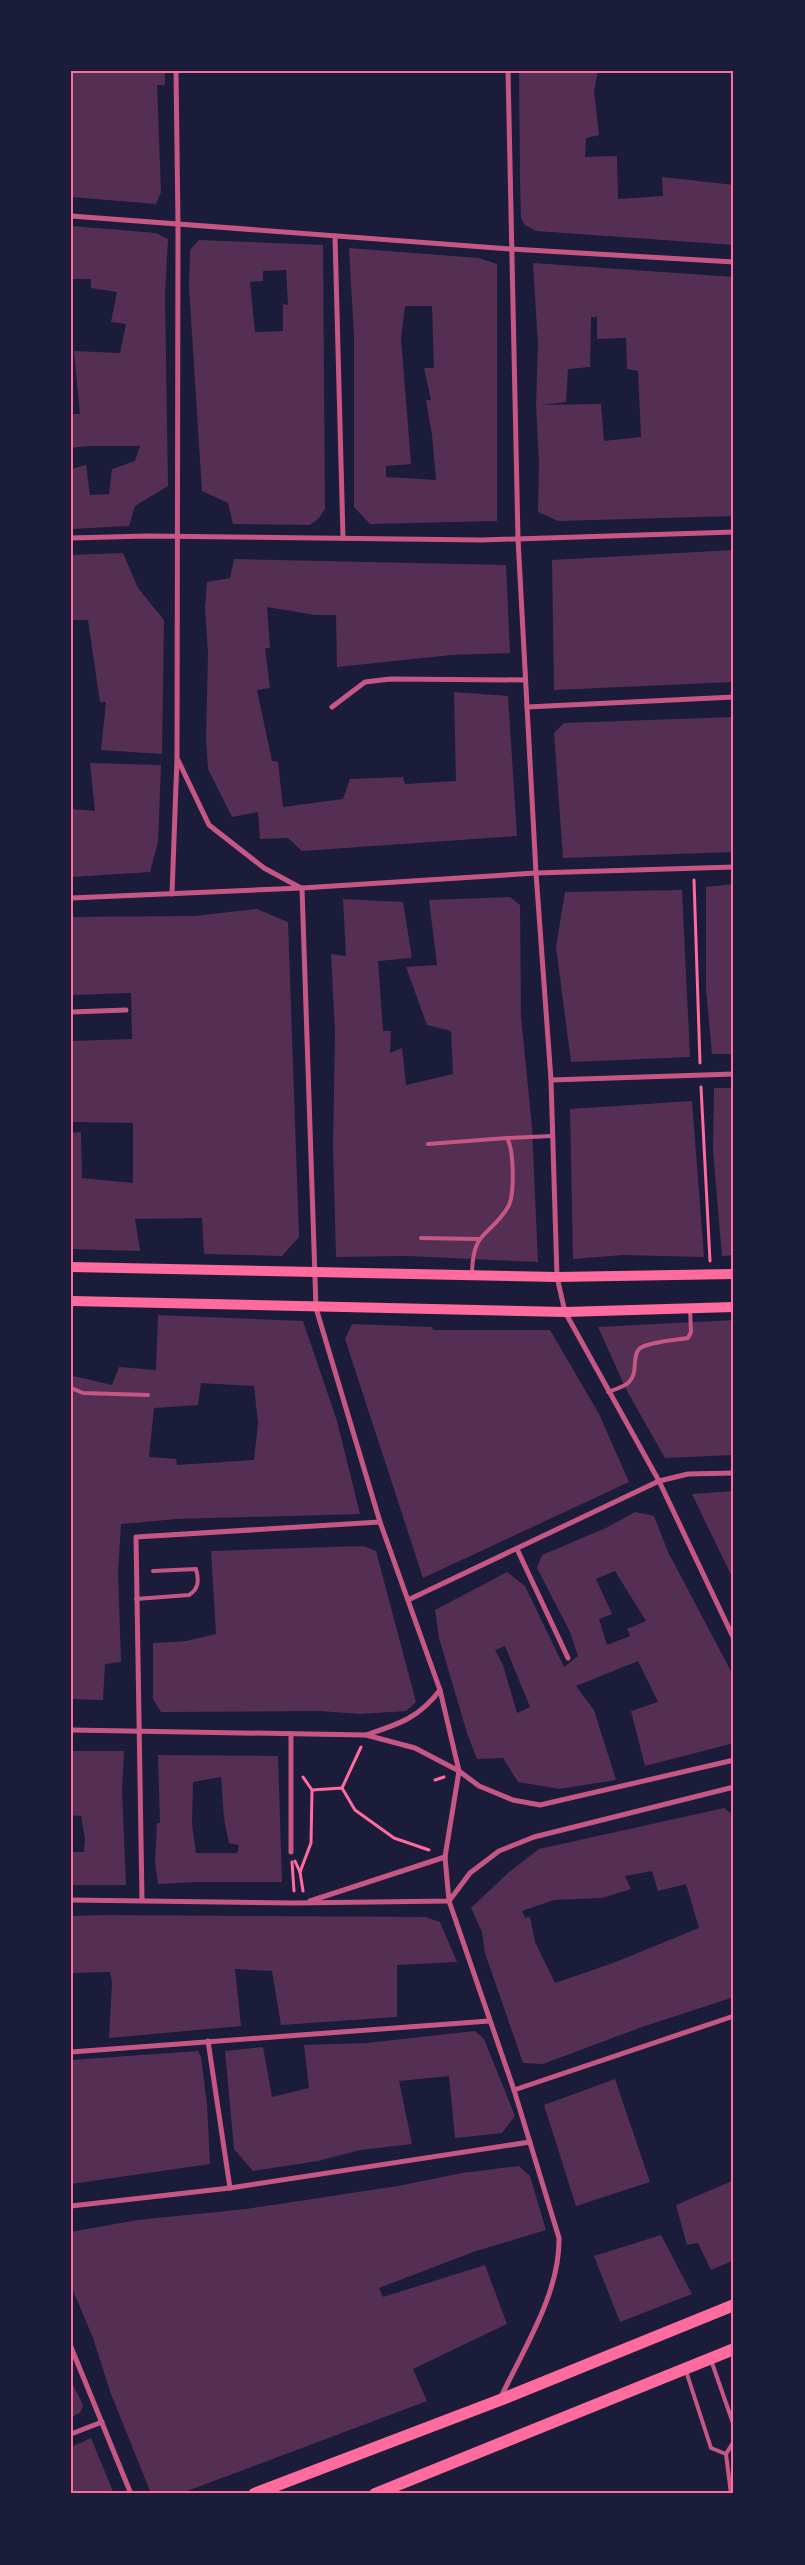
<svg xmlns="http://www.w3.org/2000/svg" width="805" height="2565" viewBox="0 0 805 2565" font-family="'Open Sans',sans-serif">
  <style>
    .building { fill: #542f53; fill-rule: evenodd }
    .lines { fill: none; stroke-linecap: round; stroke-linejoin: round }
    .path { stroke: #ff6b9d; stroke-width: 3 }
    .service { stroke: #c65784; stroke-width: 4 }
    .minor { stroke: #c65784; stroke-width: 5 }
    .secondary { stroke: #ff6b9d; stroke-width: 10 }
    .primary { stroke: #ff6b9d; stroke-width: 12 }
    .neatline { fill: none; stroke: #ff6b9d; stroke-width: 2 }
  </style>
  <rect width="100%" height="100%" fill="#1b1b3a"/>
  <!-- building -->
  <g class="building">
    <path d="M71,71h94v14h-8l4,107 -5,12 -85,-7z"/>
    <path d="M519,71h79l-4,20 5,44 -13,3 -1,19 32,-1 1,43 45,-3 -1,-19 72,8v60l-198,-14 -11,-6 -4,-7 -1,-41z"/>
    <path d="M71,226l85,7 12,6 -3,55 3,192 -33,20 -6,20 -58,3v-60l15,-4 4,30 19,-1 3,-25 23,-8 5,-15h-52l-17,2v-34h9l-6,-63 46,2 6,-29 -15,-2 6,-30 -26,-4v-9h-20z"/>
    <path d="M199,240l124,5 2,264 -6,9 -9,7 -77,-1 -5,-21 -26,-12 -13,-204 1,-37zM286,270l2,35 -5,-1v27l-28,1 -5,-50 13,-1v-10z"/>
    <path d="M349,248l130,10 18,6v257l-127,3 -16,-17v-170zM405,306h27l2,62h-10l7,32h-5l6,35 4,45 -50,-3v-11l25,-2 -10,-126z"/>
    <path d="M533,263l201,14v239l-176,5 -20,-9 1,-48 -3,-59 2,-60zM591,317h6v22l29,-1 1,31 11,2 3,66 -37,4 -3,-37 -60,1 25,-3 2,-33 22,-2z"/>
    <path d="M734,550v132l-180,8 -2,-130z"/>
    <path d="M123,553l15,35 26,32 -2,134 -61,-4 5,-48h-6l-12,-82h-17v-65z"/>
    <path d="M234,559l272,6 4,88 -59,2 -114,12 -1,-52h-21l-48,-8 3,41h-5l5,40 -13,2 15,71 6,1 5,45 60,-8 7,-20 53,-2 2,7 51,-3 -2,-89 54,4 9,140 -215,15 -14,-13 -28,1 -2,-27 -26,5 -24,-48 -2,-30 2,-86 -3,-45 2,-26 23,-4z"/>
    <path d="M734,717v135l-171,6 -9,-125 10,-10z"/>
    <path d="M90,763l71,2 -3,77 -8,30 -79,5v-68l24,2z"/>
    <path d="M734,884v170h-22l-6,-65v-102z"/>
    <path d="M682,890l8,167 -119,5 -15,-115 9,-55z"/>
    <path d="M510,897l10,8 1,112 11,110 6,135 -131,-6 -71,1 -3,-111 2,-114 -4,-78 15,2 -3,-57 60,3 9,56 -34,3 5,70h8l-1,22 12,-5 4,37 47,-11 -2,-43 -24,-6 -21,-58 31,-2 -8,-65z"/>
    <path d="M257,909l31,13 11,315 -17,19 -78,-2 -2,-36 -67,1 5,32 -69,-2v-116l10,-1 1,46 51,5v-60l-62,-1v-81l61,-2 -1,-46 -60,2v-78l124,-1z"/>
    <path d="M714,1088h20v167l-12,1 -9,-106z"/>
    <path d="M692,1101l12,156 -81,-2 -50,4 -3,-150z"/>
    <path d="M158,1315l145,6 34,100 23,93 -183,5 -56,5 -3,48 3,90 -16,2 -2,36 -32,-1v-329l2,6 39,9 7,-18 37,3zM201,1383l53,3 4,37 -4,37 -77,5 -1,-6 -27,-2 5,-49 44,-3z"/>
    <path d="M734,1320v135l-69,3 -38,-67 -29,-64z"/>
    <path d="M352,1324l80,3 1,3h117l49,84 30,68 -206,96 -78,-239z"/>
    <path d="M734,1491v90l-42,-87z"/>
    <path d="M635,1512l19,4 14,36 66,125v66l-89,23 -14,-55 27,-9 -20,-41 -62,25 18,24 22,70 -57,9 -41,-7 -15,-24 -26,1 -10,-26 -28,-95 -4,-28 72,-38 18,14 39,81 14,-11 -8,-24 -33,-64 5,-13 64,-27zM615,1571l31,50 -19,8 3,7 -23,9 -8,-26 13,-5 -16,-35zM505,1646l25,61 -13,6 -14,-48 -8,-15z"/>
    <path d="M363,1546l13,5 40,151 -10,9 -46,3 -40,-3 -159,1 -8,-13v-56l33,-2 30,-7 -5,-83z"/>
    <path d="M71,1751h53l-2,39 4,95h-55v-33h13l1,-13 -4,-23 -10,-1z"/>
    <path d="M158,1755l120,1 4,126h-85l-39,2 -3,-22 2,-39h3zM221,1777l3,42 5,24 10,2 -2,8h-41l-4,-29 1,-42z"/>
    <path d="M724,1808l10,8v181l-92,30 -99,37 -20,-1 -38,-110 -3,-21 -11,-24 38,-36 30,-23zM652,1871l6,20 28,-7 13,44 -86,35 -58,20 -20,-41 -5,-25 -5,1 -3,-7 32,-11 48,-2 29,-9 -6,-13z"/>
    <path d="M103,1915l322,2 15,5 17,40 -60,3v52l-116,8 -9,-54 -37,-2 6,57 -132,12 3,-55 -2,-11 -39,1v-57z"/>
    <path d="M475,2031l9,8 31,77 -13,17 -47,5 -6,-62 -50,5 13,63 -52,6 -42,11 -65,10 -19,-22 -9,-98 38,-4 9,50 37,-9 -5,-43 63,-2z"/>
    <path d="M198,2051l3,6 6,48 3,59 -139,20v-124z"/>
    <path d="M615,2079l35,103 -74,24 -32,-101z"/>
    <path d="M519,2166l11,10 16,54 -70,21 -97,37 4,9 102,-32 22,59 -94,45 14,32 -248,93h-25l-4,-3 -39,-97 -18,-56 -22,-52v-54l66,-12 109,-11 152,-23 64,-13z"/>
    <path d="M734,2180v80l-23,10 -13,-27 -11,2 -11,-40z"/>
    <path d="M661,2235l31,59 -72,28 -26,-66z"/>
    <path d="M71,2381l12,24 -3,8 -9,4z"/>
    <path d="M91,2438l23,56h-43v-47z"/>
  </g>
  <g class="lines">
    <!-- path -->
    <g class="path">
      <path d="M694,880l6,183"/>
      <path d="M701,1087l9,174"/>
      <path d="M303,1777l9,13 30,-2 13,22 39,28 35,12"/>
      <path d="M435,1780l9,-3"/>
      <path d="M342,1788l19,-41"/>
      <path d="M295,1861l5,11 3,19"/>
      <path d="M292,1862l2,29"/>
      <path d="M300,1872l11,-29 1,-53"/>
    </g>
    <!-- service -->
    <g class="service">
      <path d="M507,1138l45,-2"/>
      <path d="M428,1144l79,-6c7,12 8,57 1,69 -19,31 -35,22 -36,66"/>
      <path d="M421,1238l57,1"/>
      <path d="M71,1388l12,5 65,2"/>
      <path d="M608,1392c7,-3 17,-5 21,-10 10,-10 2,-23 10,-33 7,-7 38,-9 49,-11l3,-6 -1,-24"/>
      <path d="M136,1599l53,-4c10,-6 10,-15 7,-26l-43,2"/>
      <path d="M711,2360l23,66"/>
      <path d="M686,2371l25,77 15,6"/>
      <path d="M731,2494l-5,-40 8,-13"/>
    </g>
    <!-- minor -->
    <g class="minor">
      <path d="M508,71l10,468 18,334 15,207 6,197 8,35 94,169 75,158"/>
      <path d="M71,216l440,33 223,13"/>
      <path d="M335,236l8,302"/>
      <path d="M71,538l76,-2 335,4 252,-8"/>
      <path d="M332,707l33,-25 25,-3 135,1"/>
      <path d="M527,707l207,-10"/>
      <path d="M178,760l31,65 55,43 37,20"/>
      <path d="M302,888l14,420 64,214 60,168 19,81 -14,86 4,44 65,189 45,148c1,55 -35,110 -58,159"/>
      <path d="M172,894l5,-136 1,-534 -2,-153"/>
      <path d="M71,898l231,-10 234,-15 198,-6"/>
      <path d="M71,1012l55,-2"/>
      <path d="M551,1080l183,-6"/>
      <path d="M517,1549l51,109"/>
      <path d="M408,1600l251,-119 29,-7 46,-1"/>
      <path d="M71,1730l295,5c33,-11 53,-17 74,-45"/>
      <path d="M366,1735l49,13 44,23 20,15 34,14 27,5 194,-45"/>
      <path d="M291,1852v-118"/>
      <path d="M71,1900l224,3 154,-2 21,-28 29,-22 35,-14 200,-50"/>
      <path d="M142,1900l-6,-363 244,-15"/>
      <path d="M310,1901l135,-44"/>
      <path d="M208,2041l22,147"/>
      <path d="M71,2052l418,-31"/>
      <path d="M514,2090l220,-74"/>
      <path d="M71,2206l159,-18 300,-46"/>
      <path d="M71,2347l60,147"/>
      <path d="M71,2434l31,-12"/>
    </g>
    <!-- secondary -->
    <g class="secondary">
      <path d="M71,1267l486,10 177,-3"/>
      <path d="M71,1301l494,11 169,-5"/>
    </g>
    <!-- primary -->
    <g class="primary">
      <path d="M254,2494l246,-94 234,-95"/>
      <path d="M375,2494l359,-145"/>
    </g>
  </g>
  <!-- border -->
  <rect width="805" height="2565" fill="none" stroke="#1b1b3a" stroke-width="145"/>
  <rect x="72" y="72" width="660" height="2420" class="neatline"/>
</svg>
